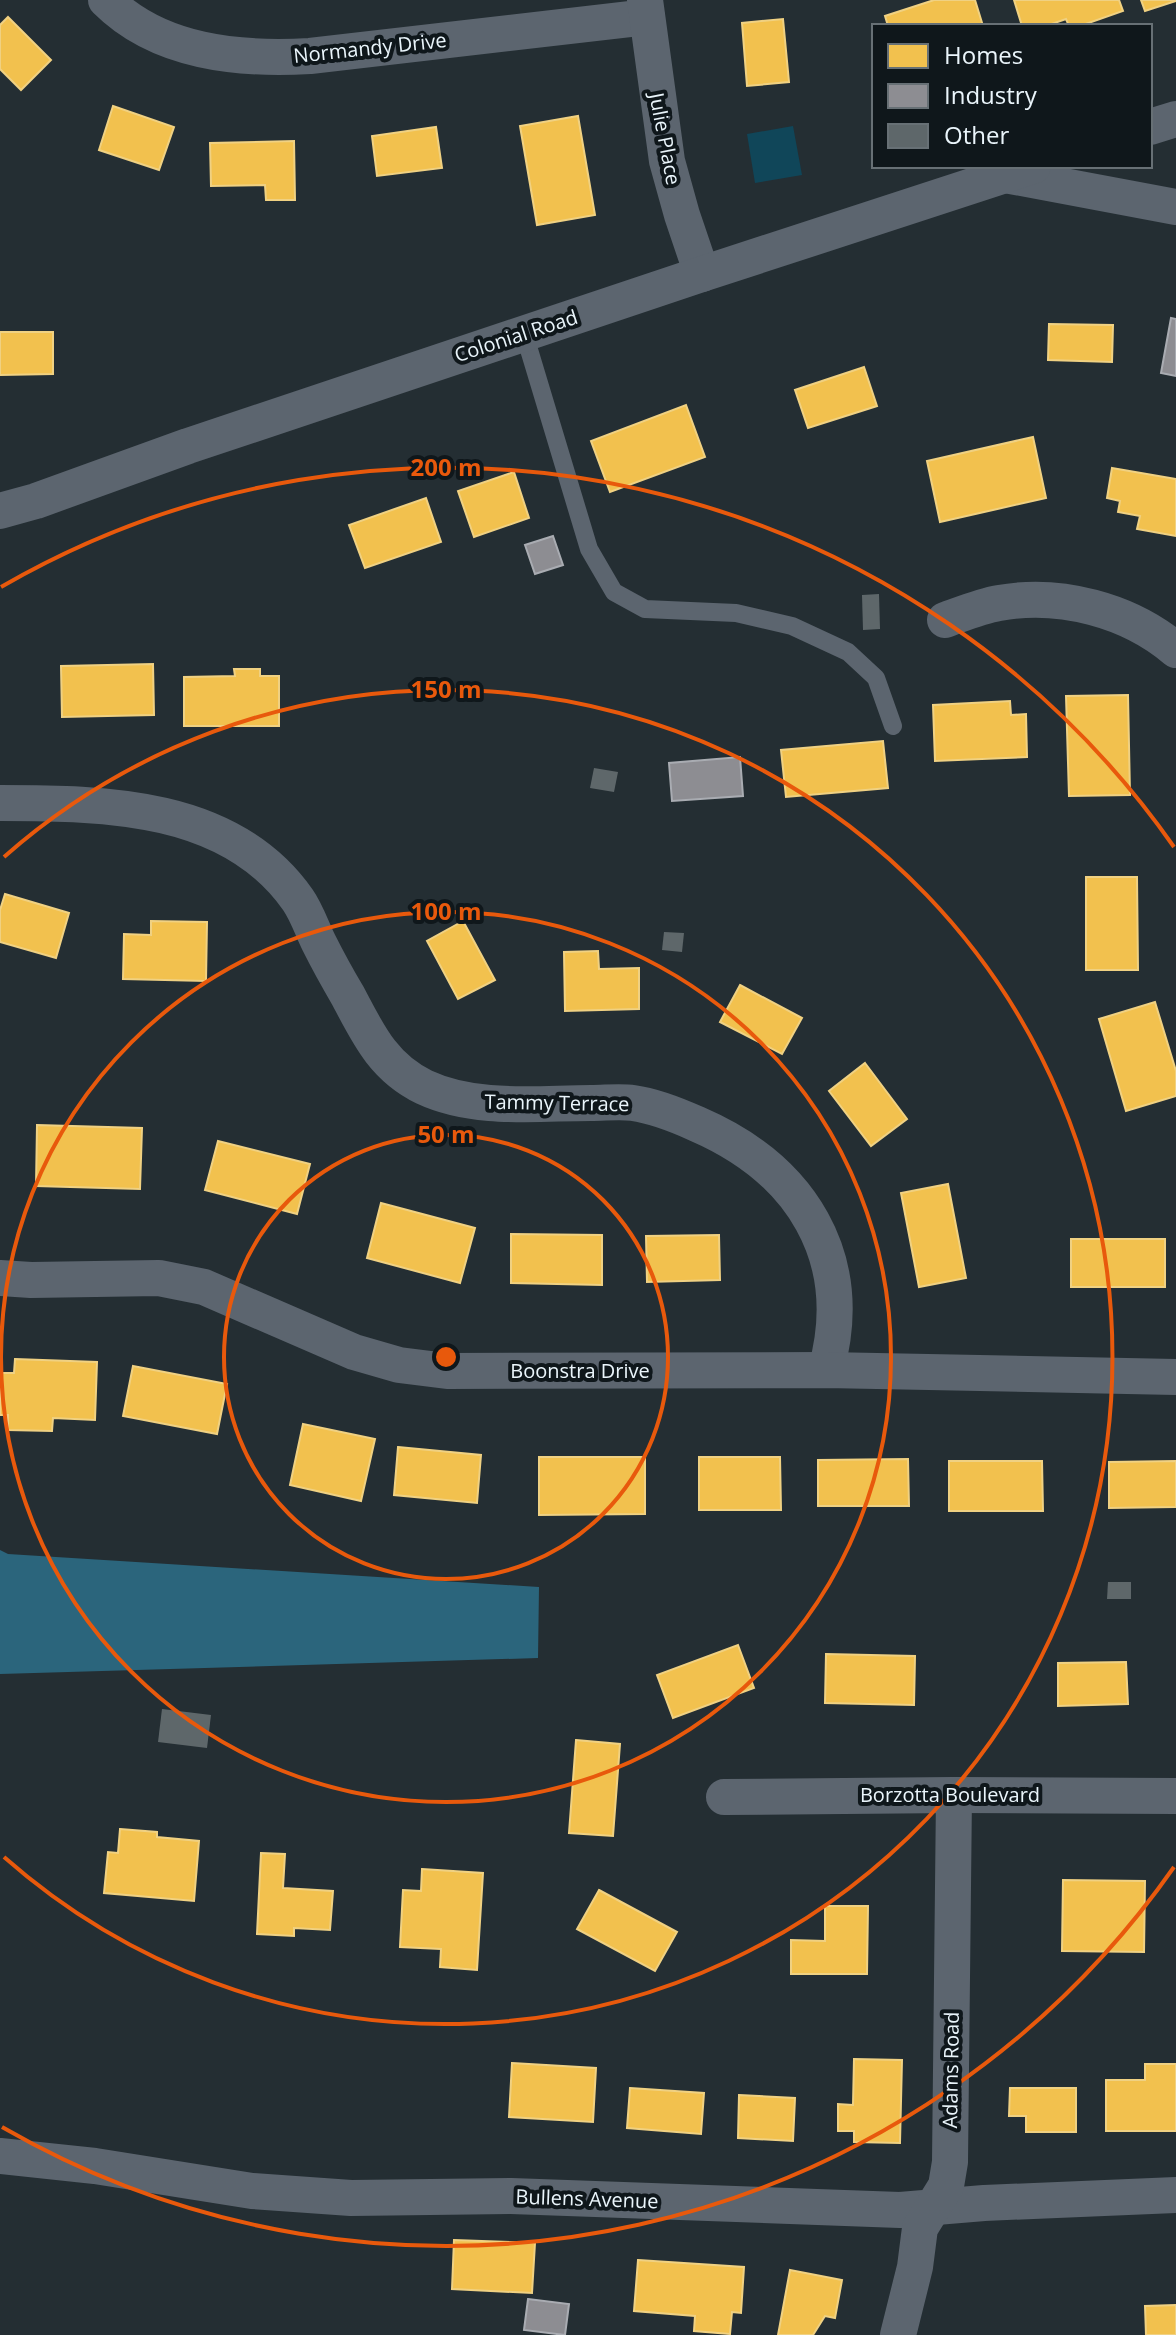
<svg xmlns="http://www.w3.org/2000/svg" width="1176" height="2335" viewBox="0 0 1176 2335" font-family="'Open Sans',sans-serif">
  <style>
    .green { fill: #104659 }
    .forest { fill: #2b657c }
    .homes { fill: #f2c14e; stroke: #f0d182; stroke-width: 2 }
    .industry { fill: #8d8d92; stroke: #a9acb2; stroke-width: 2 }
    .building { fill: #5e676a }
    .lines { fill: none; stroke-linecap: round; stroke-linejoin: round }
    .service { stroke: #5c656f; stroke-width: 18 }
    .minor { stroke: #5c656f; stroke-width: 36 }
    .ring { fill: none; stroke: #e8590c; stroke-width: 4 }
    .labels { text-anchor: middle; stroke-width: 8; stroke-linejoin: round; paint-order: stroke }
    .street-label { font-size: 20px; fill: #eaf5fb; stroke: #0f171b }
    .centre { fill: #e8590c; stroke: #0f171b; stroke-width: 4 }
    .ring-label { font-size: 24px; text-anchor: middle; font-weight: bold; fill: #e8590c; stroke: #0f171b; stroke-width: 8; stroke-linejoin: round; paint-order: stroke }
  </style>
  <rect width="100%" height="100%" fill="#242e33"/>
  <!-- green -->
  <path class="green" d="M793,126l9,49 -47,8 -8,-49z"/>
  <!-- forest -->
  <path class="forest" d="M0,1550l8,4 531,33 -1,71 -538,16z"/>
  <!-- homes -->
  <g class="homes">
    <path d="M934,0h41l8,26h-95l-3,-10z"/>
    <path d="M1014,0h105l4,11 -43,15h-11l-3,-7 -20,7h-24z"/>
    <path d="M1141,0h35v1l-31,10z"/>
    <path d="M8,17l43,43 -30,30 -21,-21v-44z"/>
    <path d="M783,19l6,63 -42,4 -5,-63z"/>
    <path d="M113,106l61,21 -15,43 -60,-20z"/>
    <path d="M578,116l17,99 -58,10 -17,-99z"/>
    <path d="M436,127l6,41 -65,8 -5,-40z"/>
    <path d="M294,141l1,59h-29l-1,-15 -54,1 -1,-43z"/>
    <path d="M1049,324l64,1 -1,37 -64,-2z"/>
    <path d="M0,332h53v42l-53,1z"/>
    <path d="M864,367l13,39 -69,22 -13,-38z"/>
    <path d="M686,405l19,52 -95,35 -19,-51z"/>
    <path d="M1033,437l13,61 -106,24 -13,-61z"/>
    <path d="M1112,468l64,11v57l-39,-7 3,-13 -22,-4 2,-11 -13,-3z"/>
    <path d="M514,472l15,46 -55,19 -16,-46z"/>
    <path d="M426,498l15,44 -76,26 -16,-43z"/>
    <path d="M153,664l1,51 -92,2 -1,-51z"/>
    <path d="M234,669h26v7h19v50h-95v-49l51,-1z"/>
    <path d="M1128,695l2,100 -61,1 -3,-100z"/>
    <path d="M1010,701l1,14 15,-1 1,43 -92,4 -2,-56z"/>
    <path d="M883,741l5,47 -102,9 -5,-47z"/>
    <path d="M1086,877h51l1,93h-52z"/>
    <path d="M5,894l64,19 -13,45 -56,-16v-32z"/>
    <path d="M151,921l56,1 -1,59 -83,-2 1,-45 27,1z"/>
    <path d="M463,921l32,59 -37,19 -31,-58z"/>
    <path d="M598,951l1,18 40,-1v41l-74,2 -1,-59z"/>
    <path d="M740,985l62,33 -20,36 -62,-32z"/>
    <path d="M1155,1002l21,69v25l-50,15 -27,-92z"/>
    <path d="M865,1063l42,56 -36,27 -42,-55z"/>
    <path d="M37,1125l105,3 -2,61 -104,-3z"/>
    <path d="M218,1141l92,23 -13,50 -92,-24z"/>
    <path d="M948,1184l18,94 -47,9 -18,-94z"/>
    <path d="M381,1203l94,25 -15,55 -93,-25z"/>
    <path d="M511,1234l91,1v50l-91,-2z"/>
    <path d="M719,1235l1,45 -73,2 -1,-46z"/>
    <rect x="1071" y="1239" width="94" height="48"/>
    <path d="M15,1359l82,3 -2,58 -42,-2 -1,13 -44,-1v-15h-8v-42h14z"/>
    <path d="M133,1366l94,18 -10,50 -94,-18z"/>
    <path d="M303,1424l72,15 -14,62 -71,-16z"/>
    <path d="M398,1447l83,8 -4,48 -83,-8z"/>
    <path d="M539,1457h106v57l-106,1z"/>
    <path d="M699,1457h81l1,53h-82z"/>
    <path d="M908,1459l1,47h-91v-46z"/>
    <path d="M949,1461h93l1,50h-94z"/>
    <path d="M1176,1461v46l-67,1v-46z"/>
    <path d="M738,1645l16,43 -81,30 -16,-43z"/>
    <path d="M826,1654l89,2 -1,49 -89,-2z"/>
    <path d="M1126,1662l2,42 -70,2v-43z"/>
    <path d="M576,1740l44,4 -7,92 -44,-3z"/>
    <path d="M120,1829l37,3v5l42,4 -5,60 -90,-8 4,-41 10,1z"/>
    <path d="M261,1853l24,1 -2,34 50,3 -3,39 -36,-2v8l-37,-2z"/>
    <path d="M422,1869l61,4 -6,97 -37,-3 1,-18 -41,-2 3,-57 18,1z"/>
    <path d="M1063,1880l82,1 -1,71 -82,-1z"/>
    <path d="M599,1890l78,42 -22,39 -78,-42z"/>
    <path d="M825,1906h43l-1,68h-76v-34l34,1z"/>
    <path d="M854,2059l48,1 -2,83 -46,-1v-11h-16v-27l15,1z"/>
    <path d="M512,2063l84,5 -3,54 -84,-5z"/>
    <path d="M1145,2064h31v67h-70v-51h39z"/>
    <path d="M630,2088l74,5 -3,41 -74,-6z"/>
    <path d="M1010,2088h66v44h-50v-16h-17z"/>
    <path d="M739,2095l56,3 -2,43 -55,-3z"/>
    <path d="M454,2240l81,3 -3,50 -80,-4z"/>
    <path d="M638,2260l106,7 -3,46 -9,-1 -2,22 -36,-3 1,-15 -61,-5z"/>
    <path d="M790,2270l52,10 -7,38 -10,-2 -12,19h-35z"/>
    <path d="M1176,2305v30h-30l-1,-29z"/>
  </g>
  <!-- industry -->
  <g class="industry">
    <path d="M1171,318l5,1v57l-15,-3z"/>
    <path d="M553,536l10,29 -28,9 -10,-29z"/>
    <path d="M740,757l3,39 -71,5 -3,-38z"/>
    <path d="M528,2299l41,5 -4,31 -41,-5z"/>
  </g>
  <!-- building -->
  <g class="building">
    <path d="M879,594l1,35 -17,1 -1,-35z"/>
    <path d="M594,768l24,4 -4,20 -24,-4z"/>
    <path d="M664,932l20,1 -2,19 -20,-2z"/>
    <path d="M1108,1582h23v17h-24z"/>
    <path d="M162,1709l49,6 -4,33 -49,-6z"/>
  </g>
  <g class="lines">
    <!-- service -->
    <path class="service" d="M524,333l65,216 25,43 31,17 91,4 56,13 56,26 28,26 17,48"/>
    <!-- minor -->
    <g class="minor">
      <path d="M106,0c53,53 133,60 204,56l337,-39"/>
      <path d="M645,0l22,161 15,54 20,59"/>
      <path d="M1150,127l26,-8"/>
      <path d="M1005,175l171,32"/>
      <path d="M0,511l36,-10 152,-55 514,-172 331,-108"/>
      <path d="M945,620c17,-6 36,-14 54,-17 61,-11 130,7 177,47"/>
      <path d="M0,803c105,0 231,1 298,97 9,13 14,29 21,43 9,18 19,36 29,53 20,38 35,71 76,91 51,24 113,16 167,16 14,0 29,-2 42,0 22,3 44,12 64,21 104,45 160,133 129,246"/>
      <path d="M0,1278l31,2 128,-2 45,9 150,65 45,13 48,6 379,-1 350,7"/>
      <path d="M724,1797l230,-2 222,1"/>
      <path d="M0,2156l95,10 157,25 99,7 160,-2 389,14 84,-7 192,-8"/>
      <path d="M898,2335l17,-68 5,-39 26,-42 4,-24 4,-367"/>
    </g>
  </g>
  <!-- distance rings -->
  <g class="ring">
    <circle cx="446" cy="1357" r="222"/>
    <circle cx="446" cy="1357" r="445"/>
    <path d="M4 857A667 667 0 1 1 4 1857"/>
    <path d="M1174 1867A889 889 0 0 1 2 2127M1 587A889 889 0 0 1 1174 847"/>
  </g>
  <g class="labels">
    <!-- street labels -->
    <g class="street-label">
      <text transform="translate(370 48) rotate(-6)" y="7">Normandy Drive</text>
      <text transform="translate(665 139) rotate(79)" y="7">Julie Place</text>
      <text transform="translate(516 336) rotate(-18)" y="7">Colonial Road</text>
      <text transform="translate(557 1103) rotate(1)" y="7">Tammy Terrace</text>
      <text x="580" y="1378">Boonstra Drive</text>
      <text x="950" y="1802">Borzotta Boulevard</text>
      <text transform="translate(951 2070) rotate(-89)" y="7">Adams Road</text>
      <text transform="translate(587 2199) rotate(2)" y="7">Bullens Avenue</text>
    </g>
  </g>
  <circle cx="446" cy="1357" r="12" class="centre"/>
  <g class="ring-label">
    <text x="446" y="476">200 m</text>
    <text x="446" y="698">150 m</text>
    <text x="446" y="920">100 m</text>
    <text x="446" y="1143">50 m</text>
  </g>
  <!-- legend -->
  <rect x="872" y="24" width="280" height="144" fill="#0f171b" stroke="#677075" stroke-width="2"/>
  <rect x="888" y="44" width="40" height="24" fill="#f2c14e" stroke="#677075" stroke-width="2"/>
  <text x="944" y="64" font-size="24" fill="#eaf5fb">Homes</text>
  <rect x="888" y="84" width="40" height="24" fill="#8d8d92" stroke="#677075" stroke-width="2"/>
  <text x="944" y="104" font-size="24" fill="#eaf5fb">Industry</text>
  <rect x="888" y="124" width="40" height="24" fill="#5e676a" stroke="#677075" stroke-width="2"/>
  <text x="944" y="144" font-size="24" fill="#eaf5fb">Other</text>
</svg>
